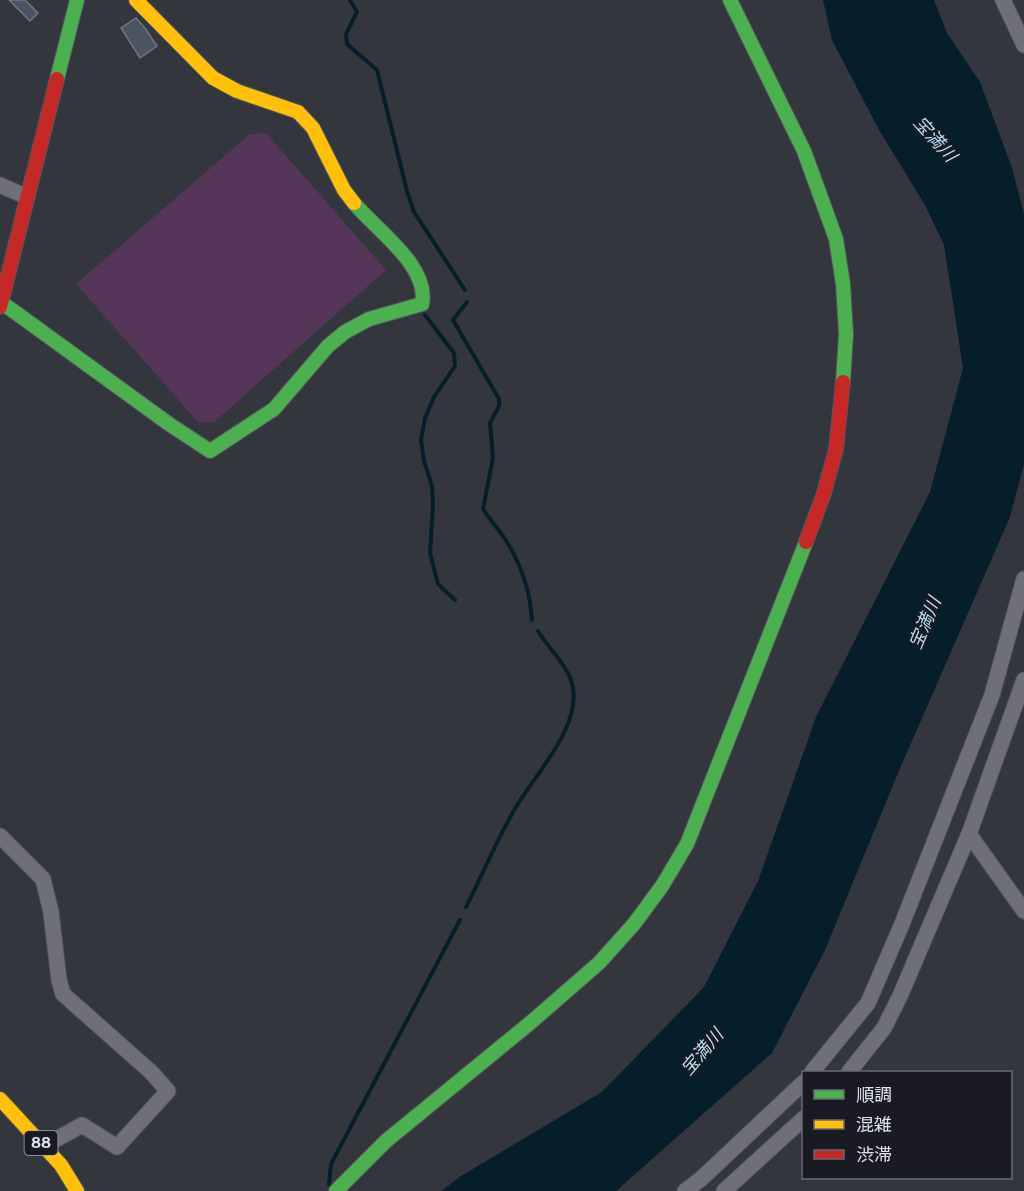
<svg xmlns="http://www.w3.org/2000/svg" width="1024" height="1191" viewBox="0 0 1024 1191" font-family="'Public Sans','Noto Sans JP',sans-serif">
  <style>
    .green { fill: #563658 }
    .water { fill: #061e2a }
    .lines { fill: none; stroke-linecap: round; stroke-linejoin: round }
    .stream { stroke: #061e2a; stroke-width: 4 }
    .building { fill: #4b5462; stroke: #71757c; stroke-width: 1.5 }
    .street-casing { stroke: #54555c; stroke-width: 17 }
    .fast-casing { stroke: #54555c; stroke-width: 16 }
    .slow-casing { stroke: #54555c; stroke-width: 16 }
    .jam-casing { stroke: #54555c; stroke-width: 16 }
    .street { stroke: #6f7077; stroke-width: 15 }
    .fast { stroke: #4caf50; stroke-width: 14 }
    .slow { stroke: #ffc107; stroke-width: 14 }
    .jam { stroke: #c62828; stroke-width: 14 }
    .labels { text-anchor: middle; stroke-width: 4.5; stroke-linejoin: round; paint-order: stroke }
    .shield { fill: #191a22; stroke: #a4a5af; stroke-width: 1.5 }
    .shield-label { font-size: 15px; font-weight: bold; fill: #dfe1ec }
    .water-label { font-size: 18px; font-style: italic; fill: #b4def3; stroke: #191a22 }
  </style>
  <rect width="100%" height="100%" fill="#34363e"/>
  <!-- green -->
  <path class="green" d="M266,133l120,137 -172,152 -15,1 -123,-139 174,-150z"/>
  <!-- water -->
  <path class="water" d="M823,0h111l13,33 33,49 32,86 12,46v250l-14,53 -109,249 -76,184 -53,103 -156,138h-175l20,-15 141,-84 102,-105 54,-106 58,-164 114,-225 33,-124 -19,-123 -19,-40 -46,-75 -47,-90z"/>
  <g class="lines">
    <!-- stream -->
    <g class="stream">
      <path d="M350,0l7,12 -11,22 1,10 30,26 30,121 7,21 51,78"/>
      <path d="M467,302l-14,18 46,79v7l-9,17 3,35 -10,51c6,10 14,18 20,27 17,25 27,54 29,84"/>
      <path d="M425,315l29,38 1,13 -21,31 -9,21 -4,22 3,21 8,25 1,19 -3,48 8,31 17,16"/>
      <path d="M466,907c17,-33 31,-68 50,-100 19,-33 70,-84 55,-127 -7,-19 -23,-32 -33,-49"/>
      <path d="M329,1184l2,-20 129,-244"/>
    </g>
  </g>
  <!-- building -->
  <g class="building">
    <path d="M9,0h16l13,13 -8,8z"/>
    <path d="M136,18l9,10 12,18 -17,12 -19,-30z"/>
  </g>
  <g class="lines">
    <!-- street casing -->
    <g class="street-casing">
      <g id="street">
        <path d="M1003,0l21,45"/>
        <path d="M0,185l27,12"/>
        <path d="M969,834l55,77"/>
        <path d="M0,836l43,43 8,33 8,68 4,14 88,78 17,19 -51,56 -35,-22 -38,21"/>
        <path d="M812,1072l56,-69 34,-79 90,-229 32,-116"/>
        <path d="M849,1072l35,-44 16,-32 69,-162 55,-154"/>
        <path d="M685,1191l16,-12 103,-97"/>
        <path d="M724,1191l80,-73"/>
      </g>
    </g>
    <!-- fast casing -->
    <g class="fast-casing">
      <g id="fast">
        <path d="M730,0l74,151 32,88 7,45 3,50 -3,48"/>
        <path d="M57,79l20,-79"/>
        <path d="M1,302l168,122 41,27 64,-42 54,-63 17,-14 24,-13 53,-15c8,-38 -47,-75 -68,-101"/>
        <path d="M336,1191l50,-50 144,-118 69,-60 35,-39 28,-38 25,-42 119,-302"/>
      </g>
    </g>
    <!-- slow casing -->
    <g class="slow-casing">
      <g id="slow">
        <path d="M136,0l77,78 24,13 61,21 15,16 31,62 10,13"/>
        <path d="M0,1099l61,66 16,26"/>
      </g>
    </g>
    <!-- jam casing -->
    <g class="jam-casing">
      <g id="jam">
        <path d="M0,307l57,-228"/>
        <path d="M806,542l18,-49 12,-44 7,-67"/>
      </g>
    </g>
    <!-- street -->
    <use href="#street" class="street"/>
    <!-- fast -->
    <use href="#fast" class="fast"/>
    <!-- slow -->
    <use href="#slow" class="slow"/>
    <!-- jam -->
    <use href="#jam" class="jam"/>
  </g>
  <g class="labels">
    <!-- shield labels -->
    <rect class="shield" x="24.5" y="1131" width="33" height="24" rx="4.5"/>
    <g class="shield-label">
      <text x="41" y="1148">88</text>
    </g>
    <!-- water labels -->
    <g class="water-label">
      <text transform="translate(935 139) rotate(48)" y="6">宝満川</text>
      <text transform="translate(925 623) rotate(-67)" y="6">宝満川</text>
      <text transform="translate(702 1052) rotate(-50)" y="6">宝満川</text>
    </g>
  </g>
  <!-- legend -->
  <rect x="802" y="1071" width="210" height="108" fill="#191a22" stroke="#686a73" stroke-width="1.5"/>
  <rect x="814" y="1090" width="30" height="9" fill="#4caf50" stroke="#686a73" stroke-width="1.5"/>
  <text x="856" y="1101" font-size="18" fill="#dfe1ec">順調</text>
  <rect x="814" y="1120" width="30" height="9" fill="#ffc107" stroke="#686a73" stroke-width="1.5"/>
  <text x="856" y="1131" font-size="18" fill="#dfe1ec">混雑</text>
  <rect x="814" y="1150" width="30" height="9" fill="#c62828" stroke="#686a73" stroke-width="1.5"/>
  <text x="856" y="1161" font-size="18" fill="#dfe1ec">渋滞</text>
</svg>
